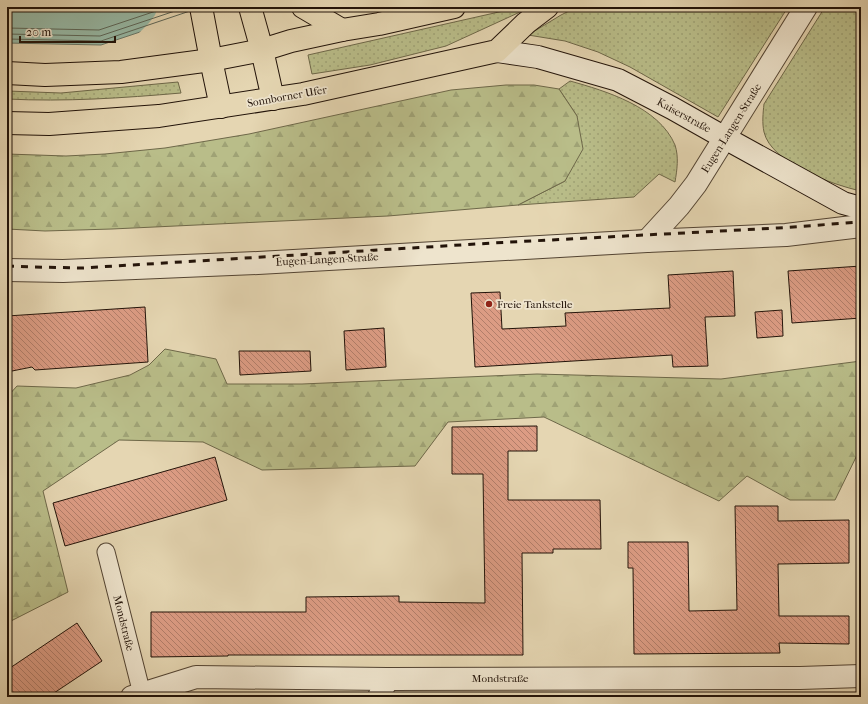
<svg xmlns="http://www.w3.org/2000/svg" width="868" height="704" viewBox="0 0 868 704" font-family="'IM FELL French Canon',serif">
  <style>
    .grass { fill: url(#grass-dots); stroke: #6e6849 }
    .forest { fill: url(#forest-firs); stroke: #6e6849 }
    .water { fill: #97baa7; stroke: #687768 }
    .pier { fill: #e5d6b2 }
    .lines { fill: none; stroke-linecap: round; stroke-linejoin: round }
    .shore { stroke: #5c6658; stroke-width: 1 }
    .building { fill: url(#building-back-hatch); stroke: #221309 }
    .service-casing { stroke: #534433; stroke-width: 19 }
    .minor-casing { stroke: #534433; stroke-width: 24 }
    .tertiary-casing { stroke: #534433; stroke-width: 24 }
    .secondary-casing { stroke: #221309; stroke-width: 24 }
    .primary-casing { stroke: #221309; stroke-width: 24 }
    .trunk-casing { stroke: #221309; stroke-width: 24 }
    .motorway-casing { stroke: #221309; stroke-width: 24 }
    .service { stroke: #eee4cd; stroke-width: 17 }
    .minor { stroke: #eee4cd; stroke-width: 22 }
    .tertiary { stroke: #eee4cd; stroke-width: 22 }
    .secondary { stroke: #eee4cd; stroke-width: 22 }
    .primary { stroke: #e5d6b2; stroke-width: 22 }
    .trunk { stroke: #e5d6b2; stroke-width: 22 }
    .motorway { stroke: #e5d6b2; stroke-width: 22 }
    .rail { stroke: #221309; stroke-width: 3; stroke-dasharray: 7 7; stroke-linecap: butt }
    .poi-dot { fill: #8f2418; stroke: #eee4cd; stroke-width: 1.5 }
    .labels { text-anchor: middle; stroke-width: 3.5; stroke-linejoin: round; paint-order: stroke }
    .street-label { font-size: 11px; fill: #221309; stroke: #eee4cd }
    .poi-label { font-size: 11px; fill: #221309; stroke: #eee4cd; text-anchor: start }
  </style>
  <defs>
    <pattern id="grass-dots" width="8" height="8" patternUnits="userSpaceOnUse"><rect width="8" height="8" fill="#b9bd89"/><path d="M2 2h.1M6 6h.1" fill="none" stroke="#9fa275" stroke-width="1.8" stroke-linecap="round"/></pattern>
    <pattern id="forest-firs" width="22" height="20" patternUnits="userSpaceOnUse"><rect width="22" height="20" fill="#b9bd89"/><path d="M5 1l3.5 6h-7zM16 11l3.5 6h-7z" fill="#9fa275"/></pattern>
    <pattern id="building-back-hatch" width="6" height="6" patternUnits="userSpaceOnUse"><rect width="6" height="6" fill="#dc9c84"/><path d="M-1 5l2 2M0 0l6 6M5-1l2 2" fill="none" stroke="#b27e6a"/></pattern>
  </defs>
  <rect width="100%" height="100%" fill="#e5d6b2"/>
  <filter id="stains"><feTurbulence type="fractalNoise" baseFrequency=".005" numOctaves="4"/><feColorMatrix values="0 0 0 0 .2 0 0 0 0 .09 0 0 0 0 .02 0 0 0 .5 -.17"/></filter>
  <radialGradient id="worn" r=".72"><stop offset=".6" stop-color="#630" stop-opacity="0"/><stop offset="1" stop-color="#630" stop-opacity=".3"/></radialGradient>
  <!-- grass -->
  <g class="grass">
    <path d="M521,7h10l-85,39 -76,19 -58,9 -4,-19z"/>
    <path d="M577,7h211l-70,110 -88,-50 -32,-15 -33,-11 -37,-6 33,-20z"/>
    <path d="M825,7h36v184c-28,-6 -90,-28 -97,-59 -2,-9 -1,-19 0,-28z"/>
    <path d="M570,81c36,10 89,26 105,64 4,12 2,25 0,37l-16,-8 -25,23 -116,8 47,-24 12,-65 -18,-27z"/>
    <path d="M178,82l3,11c-58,5 -116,9 -174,6v-8l54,2z"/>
  </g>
  <!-- forest -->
  <g class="forest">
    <path d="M506,85h28l25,4 18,27 6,33 -18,32 -47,24 -130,11 -276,13 -67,2 -38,-2v-75l59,2 39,-2 60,-6 84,-14 202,-44z"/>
    <path d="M165,349l51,10 11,25h75l235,-10 184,5 140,-18v86l-26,53h-45l-43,-24 -28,25 -175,-84 -96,5 -33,44 -153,4 -59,-28 -84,-2 -76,51 25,101 -61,31v-226l10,-11 59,2 54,-13 19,-10z"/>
  </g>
  <!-- water -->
  <path class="water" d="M7,7h208l-114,38 -94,-2z"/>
  <!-- pier -->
  <path class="pier" d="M158,7h59l-1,2 -83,28 5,-3 11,-11 6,-8z"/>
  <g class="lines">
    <!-- shore -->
    <g class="shore">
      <path d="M7,28l92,2 69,-23"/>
      <path d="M7,34l93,2 87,-29"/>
      <path d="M7,39l94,2 89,-30"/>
    </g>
  </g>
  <!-- building -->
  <g class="building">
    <path d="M861,266v52l-69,5 -4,-52z"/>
    <path d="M733,271l2,45 -30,1 3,49 -35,1 -1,-12 -197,12 -4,-74 29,-1 2,37 64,-3 -1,-13 105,-5 -2,-33z"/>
    <path d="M145,307l3,55 -113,8 -3,-3 -25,5v-56z"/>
    <path d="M782,310l1,26 -26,2 -2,-26z"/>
    <path d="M384,328l2,39 -40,3 -2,-39z"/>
    <path d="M239,351h71l1,20 -71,4z"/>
    <path d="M537,426v25h-29v49h92l1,49h-48v4h-31l1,102h-295v1l-77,1v-45h155v-15l93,-1v6l86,1 -2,-129h-31v-47z"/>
    <path d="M215,457l12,43 -162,46 -12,-43z"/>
    <path d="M735,506h43v15l71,-1v43l-71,1 1,52h70v28l-70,-1 1,10 -146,1 -1,-86h-5v-26h60l1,69 48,-1z"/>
    <path d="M77,623l25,38 -54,36h-41v-27z"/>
  </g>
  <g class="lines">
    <!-- service casing -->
    <g class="service-casing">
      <path id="service" d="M106,552l36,142"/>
    </g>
    <!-- minor casing -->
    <g class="minor-casing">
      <g id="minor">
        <path d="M132,697l64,-20 191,2 413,-1 61,-2"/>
        <path d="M379,697l8,-18"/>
      </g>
    </g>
    <!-- tertiary casing -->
    <g class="tertiary-casing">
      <g id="tertiary">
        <path d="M647,241l32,-35 17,-22 110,-177"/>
        <path d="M7,270l56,1 195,-8 389,-22 139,-6 75,-9"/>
      </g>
    </g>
    <!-- secondary casing -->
    <g class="secondary-casing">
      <path id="secondary" d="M497,51l41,6 80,23 54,28 53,30 118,65 18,5"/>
    </g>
    <!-- primary casing -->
    <g class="primary-casing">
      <g id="primary">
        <path d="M303,7l39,23"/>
        <path d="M211,60l10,47"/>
        <path d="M7,73l38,2 76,-3 90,-12 51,-10 29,-9 51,-11 37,-6 75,-17"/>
        <path d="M7,123l42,1 110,-8 144,-22 194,-43 29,-28 21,-16"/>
      </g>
    </g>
    <!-- trunk casing -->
    <g class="trunk-casing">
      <path id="trunk" d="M250,7l12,43 11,49"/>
    </g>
    <!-- motorway casing -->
    <g class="motorway-casing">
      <path id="motorway" d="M201,7l10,53"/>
    </g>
    <!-- service -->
    <use href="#service" class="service"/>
    <!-- minor -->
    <use href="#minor" class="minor"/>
    <!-- tertiary -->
    <use href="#tertiary" class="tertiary"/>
    <!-- secondary -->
    <use href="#secondary" class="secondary"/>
    <!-- primary -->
    <use href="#primary" class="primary"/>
    <!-- trunk -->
    <use href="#trunk" class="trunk"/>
    <!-- motorway -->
    <use href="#motorway" class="motorway"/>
    <!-- rail -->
    <path class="rail" d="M7,266l27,1 48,1 411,-25 285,-15 83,-6"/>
  </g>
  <!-- markers -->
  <circle class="poi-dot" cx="489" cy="304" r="4"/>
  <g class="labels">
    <!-- street labels -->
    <g class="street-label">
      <text transform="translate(287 96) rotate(-10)" y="4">Sonnborner Ufer</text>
      <text transform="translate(684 115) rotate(29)" y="4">Kaiserstraße</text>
      <text transform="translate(731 128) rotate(-58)" y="4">Eugen-Langen-Straße</text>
      <text transform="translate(327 259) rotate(-3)" y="4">Eugen-Langen-Straße</text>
      <text transform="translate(124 623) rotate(76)" y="4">Mondstraße</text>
      <text x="500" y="682">Mondstraße</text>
    </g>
    <!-- poi labels -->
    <g class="poi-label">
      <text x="497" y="308">Freie Tankstelle</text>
    </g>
  </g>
  <!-- margin -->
  <rect width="868" height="704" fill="none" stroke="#e5d6b2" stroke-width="24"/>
  <rect x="8" y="8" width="852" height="688" fill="none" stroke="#221309" stroke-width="2"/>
  <rect x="12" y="12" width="844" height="680" fill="none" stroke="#221309"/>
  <!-- scale -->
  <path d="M20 36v6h95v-6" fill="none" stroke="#221309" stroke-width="2"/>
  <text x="26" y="36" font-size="12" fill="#221309" stroke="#eee4cd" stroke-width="3" paint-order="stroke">20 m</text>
  <rect width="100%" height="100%" filter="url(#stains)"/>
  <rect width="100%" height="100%" fill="url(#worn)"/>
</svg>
